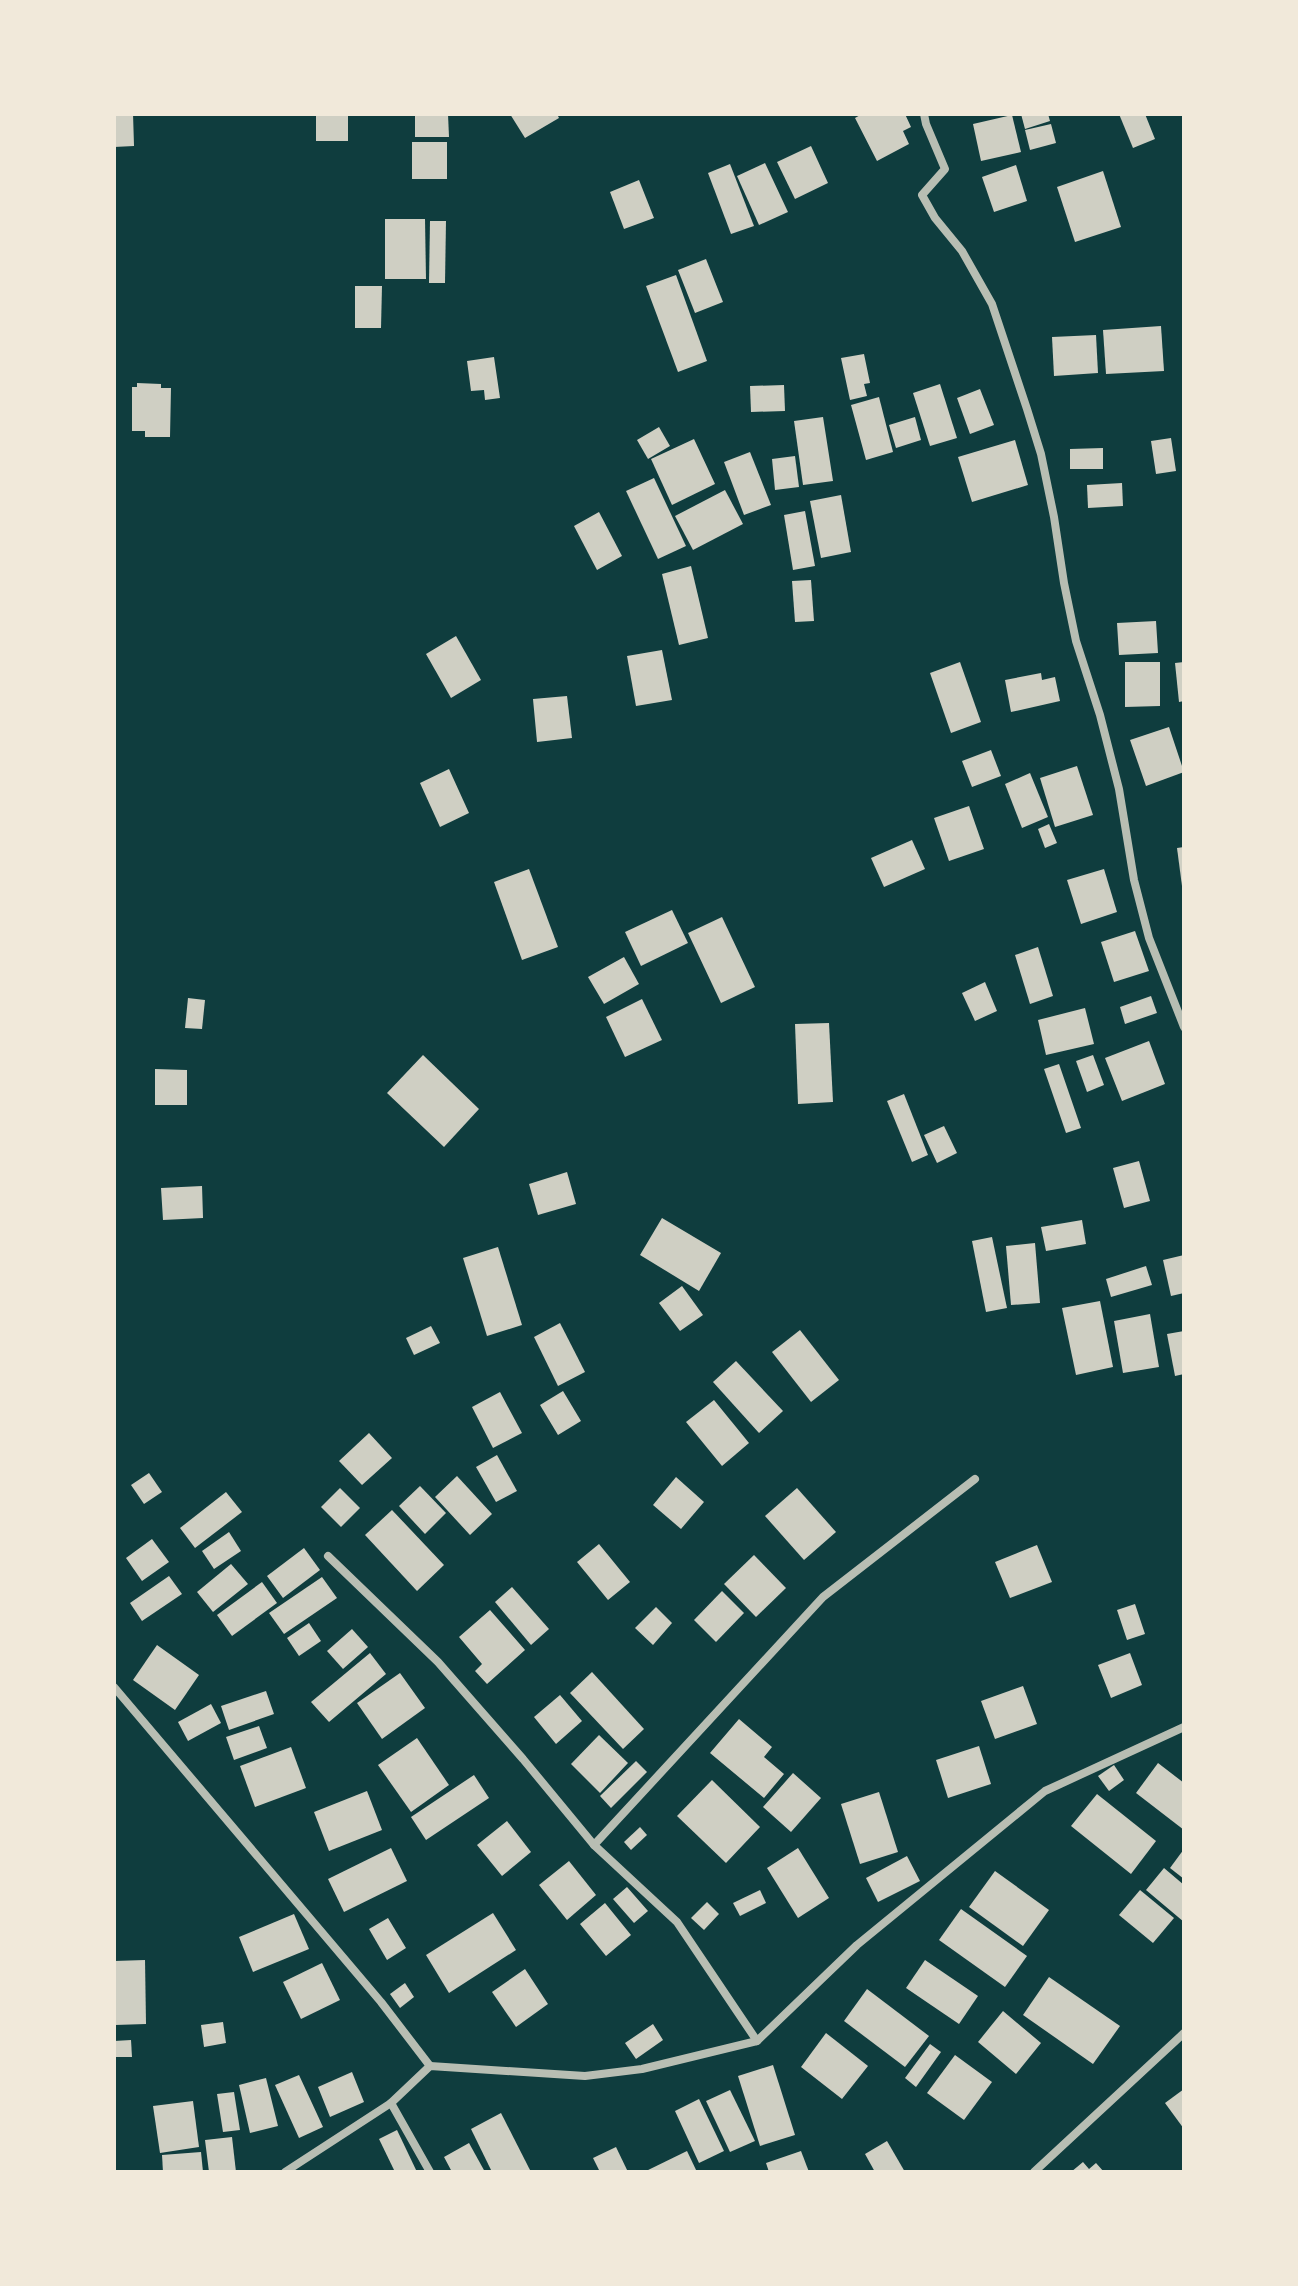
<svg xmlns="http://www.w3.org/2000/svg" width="1298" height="2286" viewBox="0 0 1298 2286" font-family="'Fira Sans',sans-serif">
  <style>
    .building { fill: #cfcfc3 }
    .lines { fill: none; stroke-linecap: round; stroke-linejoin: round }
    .minor { stroke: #b8beb3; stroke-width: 8 }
  </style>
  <rect width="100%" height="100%" fill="#0f3d3e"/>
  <!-- building -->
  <g class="building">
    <path d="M114,114h19l1,32 -20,1z"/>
    <rect x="316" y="114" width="32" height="27"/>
    <path d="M415,114h33l1,23h-34z"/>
    <path d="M510,114h47l2,4 -34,20z"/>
    <path d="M862,114h43l6,13 -8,4 6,13 -32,17 -22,-43z"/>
    <path d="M1021,114h27l2,7 -25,8z"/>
    <path d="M1119,114h26l10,25 -22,9z"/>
    <path d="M1012,115l9,37 -40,9 -8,-37z"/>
    <path d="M1051,124l5,19 -26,7 -5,-20z"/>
    <rect x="412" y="142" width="35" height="37"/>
    <path d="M811,146l17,37 -33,16 -18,-37z"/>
    <path d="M765,163l23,49 -29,13 -22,-49z"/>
    <path d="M730,164l24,62 -23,8 -23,-61z"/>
    <path d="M1016,165l11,36 -33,11 -12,-35z"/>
    <path d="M1103,171l18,56 -46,15 -18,-55z"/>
    <path d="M639,180l15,38 -30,11 -14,-37z"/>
    <path d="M385,219h40l1,60h-41z"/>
    <path d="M430,221h16l-1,62h-16z"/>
    <path d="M706,259l17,43 -28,11 -17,-43z"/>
    <path d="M676,275l31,86 -29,11 -32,-86z"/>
    <path d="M355,286h27l-1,42h-26z"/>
    <path d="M1161,326l3,45 -58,3 -3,-44z"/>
    <path d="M1096,335l2,38 -44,3 -2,-39z"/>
    <path d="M864,354l6,29 -6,1 3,12 -17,4 -9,-42z"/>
    <path d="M494,357l6,41 -15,2 -1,-10 -13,1 -4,-30z"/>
    <path d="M137,383l24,1v4h10l-1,49h-25v-6h-13v-44h5z"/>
    <path d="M940,384l17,54 -27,8 -17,-53z"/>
    <path d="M784,385l1,26 -34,1 -1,-26z"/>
    <path d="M980,389l14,36 -24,9 -13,-36z"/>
    <path d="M879,397l14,55 -27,8 -15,-55z"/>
    <path d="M823,417l10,64 -30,4 -9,-64z"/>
    <path d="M915,417l6,23 -25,8 -7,-23z"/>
    <path d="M659,427l11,19 -22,13 -11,-19z"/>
    <path d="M1171,438l5,33 -20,3 -5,-33z"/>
    <path d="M694,439l21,45 -43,21 -21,-46z"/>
    <path d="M1015,440l13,45 -56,17 -14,-45z"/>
    <path d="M1103,448v21h-33v-20z"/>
    <path d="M750,452l21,53 -27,10 -20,-53z"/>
    <path d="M795,456l4,31 -24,3 -3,-31z"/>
    <path d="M654,478l32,68 -28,13 -32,-68z"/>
    <path d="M1122,483l1,23 -35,2 -1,-23z"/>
    <path d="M725,490l18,34 -50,26 -18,-34z"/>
    <path d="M841,495l10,57 -30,6 -11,-57z"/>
    <path d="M805,511l10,55 -22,4 -9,-55z"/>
    <path d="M599,512l23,44 -25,14 -23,-44z"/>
    <path d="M691,566l17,72 -29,7 -17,-71z"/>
    <path d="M811,580l3,41 -19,1 -3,-41z"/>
    <path d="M1156,621l2,32 -39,2 -2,-32z"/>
    <path d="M456,636l25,44 -30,18 -25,-44z"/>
    <path d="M662,650l10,50 -36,6 -9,-50z"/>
    <path d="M960,662l21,60 -30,11 -21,-60z"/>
    <path d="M1125,662h35v44l-35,1z"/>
    <path d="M1184,662v39l-5,1 -4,-39z"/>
    <path d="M1041,673l1,7 13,-3 5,24 -49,11 -6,-32z"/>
    <path d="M567,696l5,42 -35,4 -4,-43z"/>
    <path d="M1169,727l15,45 -38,14 -16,-46z"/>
    <path d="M991,750l10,26 -29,11 -10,-26z"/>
    <path d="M1077,766l16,49 -38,12 -15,-49z"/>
    <path d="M449,769l20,44 -29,14 -20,-44z"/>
    <path d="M1030,773l18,44 -26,11 -17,-44z"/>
    <path d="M969,806l15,43 -35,12 -15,-43z"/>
    <path d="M1049,824l8,19 -12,5 -7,-19z"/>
    <path d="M912,840l13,29 -41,18 -13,-29z"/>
    <path d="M1184,847v39h-2l-5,-38z"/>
    <path d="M529,869l29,78 -36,13 -28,-78z"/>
    <path d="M1104,869l13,43 -36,12 -14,-44z"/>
    <path d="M672,910l16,33 -47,23 -16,-34z"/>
    <path d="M722,917l33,70 -34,16 -33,-70z"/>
    <path d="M1135,931l14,40 -35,11 -13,-40z"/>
    <path d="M1038,947l15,49 -23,8 -15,-49z"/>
    <path d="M624,957l15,27 -35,20 -16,-27z"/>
    <path d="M985,982l12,29 -22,10 -13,-28z"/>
    <path d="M1151,996l6,17 -32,11 -5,-17z"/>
    <path d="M188,998l17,2 -3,29 -17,-1z"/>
    <path d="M642,999l20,41 -37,17 -19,-40z"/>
    <path d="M1085,1008l9,36 -48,11 -8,-35z"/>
    <path d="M829,1023l4,79 -35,2 -3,-80z"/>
    <path d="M1149,1041l16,43 -43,17 -17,-43z"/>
    <path d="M423,1055l56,54 -35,38 -57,-54z"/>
    <path d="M1093,1055l11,30 -17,7 -11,-31z"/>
    <path d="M1059,1064l22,64 -15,5 -22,-64z"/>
    <path d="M155,1069l32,1v35h-32z"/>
    <path d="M904,1094l24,61 -16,7 -25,-61z"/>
    <path d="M944,1126l13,27 -20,10 -13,-28z"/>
    <path d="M1139,1161l11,40 -26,7 -11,-40z"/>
    <path d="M567,1172l9,32 -38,11 -9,-31z"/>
    <path d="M202,1186l1,32 -40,2 -2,-32z"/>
    <path d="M662,1218l59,35 -22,38 -59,-36z"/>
    <path d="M1082,1220l4,24 -40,7 -5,-24z"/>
    <path d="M992,1237l15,71 -21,4 -14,-71z"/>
    <path d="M1035,1243l5,60 -29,2 -5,-59z"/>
    <path d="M498,1247l24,78 -35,11 -24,-78z"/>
    <path d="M1184,1255v38l-13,3 -8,-36z"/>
    <path d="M1146,1266l6,19 -41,12 -5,-18z"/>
    <path d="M682,1286l21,29 -23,16 -21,-28z"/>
    <path d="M1100,1301l13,66 -37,8 -14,-67z"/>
    <path d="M1150,1314l9,53 -36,6 -9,-52z"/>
    <path d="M560,1323l25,49 -27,14 -24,-49z"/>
    <path d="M431,1326l9,17 -26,12 -8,-17z"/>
    <path d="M800,1330l39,50 -28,22 -39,-50z"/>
    <path d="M1184,1331v43l-9,2 -8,-42z"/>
    <path d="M736,1361l47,50 -24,22 -46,-51z"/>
    <path d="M563,1391l18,30 -23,14 -18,-30z"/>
    <path d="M500,1392l22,41 -29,15 -21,-41z"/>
    <path d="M714,1400l35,43 -27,23 -36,-44z"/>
    <path d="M369,1433l23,25 -30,27 -23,-24z"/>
    <path d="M497,1455l20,36 -21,11 -20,-35z"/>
    <path d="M149,1473l13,19 -18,12 -13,-19z"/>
    <path d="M457,1476l35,38 -22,21 -35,-38z"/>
    <path d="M676,1477l28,25 -23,27 -28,-24z"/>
    <path d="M420,1486l26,27 -21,21 -26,-28z"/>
    <path d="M340,1488l20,20 -19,19 -20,-20z"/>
    <path d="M797,1488l39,44 -32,28 -39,-44z"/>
    <path d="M226,1492l16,20 -47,36 -15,-20z"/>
    <path d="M392,1510l52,55 -27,26 -52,-56z"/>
    <path d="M229,1532l12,19 -27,18 -12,-18z"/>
    <path d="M152,1539l17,23 -27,19 -16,-23z"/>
    <path d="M599,1544l31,38 -22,18 -31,-38z"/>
    <path d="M1037,1545l15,37 -42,16 -15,-36z"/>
    <path d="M304,1548l16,22 -37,28 -16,-22z"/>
    <path d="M754,1555l32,33 -30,29 -32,-33z"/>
    <path d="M231,1564l17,20 -35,28 -16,-20z"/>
    <path d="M169,1576l13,18 -40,27 -12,-18z"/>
    <path d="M322,1577l15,21 -53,36 -15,-21z"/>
    <path d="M262,1582l15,21 -45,33 -15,-21z"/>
    <path d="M512,1587l37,42 -18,16 -36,-43z"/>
    <path d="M722,1591l22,22 -28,29 -22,-22z"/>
    <path d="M1135,1604l10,30 -18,6 -10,-30z"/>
    <path d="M656,1607l16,16 -19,22 -18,-17z"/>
    <path d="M490,1610l35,40 -38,34 -12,-13 7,-7 -23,-27z"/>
    <path d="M309,1623l12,18 -22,15 -12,-18z"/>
    <path d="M352,1629l16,18 -25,22 -16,-18z"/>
    <path d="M157,1645l42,30 -24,35 -42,-30z"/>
    <path d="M370,1653l16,21 -57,48 -18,-20z"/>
    <path d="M1130,1653l12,32 -31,13 -13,-33z"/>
    <path d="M592,1672l52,57 -21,20 -53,-56z"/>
    <path d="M400,1673l25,35 -43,31 -25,-36z"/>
    <path d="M1023,1686l14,38 -42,15 -14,-38z"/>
    <path d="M266,1691l8,23 -45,16 -8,-24z"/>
    <path d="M560,1695l22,26 -26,23 -22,-27z"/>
    <path d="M211,1704l10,19 -33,18 -10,-19z"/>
    <path d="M739,1719l33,28 -8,10 20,17 -20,24 -54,-45z"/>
    <path d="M259,1726l8,22 -33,12 -8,-23z"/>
    <path d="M599,1735l29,28 -28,30 -29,-29z"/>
    <path d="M417,1738l32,47 -38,27 -33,-47z"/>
    <path d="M979,1746l12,38 -43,14 -12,-38z"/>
    <path d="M291,1747l15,41 -51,19 -15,-41z"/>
    <path d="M636,1761l11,11 -36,36 -11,-12z"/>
    <path d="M1158,1763l26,20v47l-48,-37z"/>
    <path d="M1114,1765l10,15 -15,11 -11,-15z"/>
    <path d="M793,1773l28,25 -30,34 -28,-25z"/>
    <path d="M474,1775l15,23 -63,42 -15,-23z"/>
    <path d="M712,1780l48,47 -34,36 -49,-47z"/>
    <path d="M367,1791l15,39 -53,21 -15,-39z"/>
    <path d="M879,1792l19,60 -38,12 -19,-60z"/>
    <path d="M1097,1794l59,47 -25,33 -60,-48z"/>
    <path d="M507,1821l24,31 -29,24 -25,-31z"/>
    <path d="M640,1827l7,8 -16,15 -7,-8z"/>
    <path d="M391,1848l16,33 -63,31 -16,-33z"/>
    <path d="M798,1848l31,50 -31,20 -31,-50z"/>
    <path d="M1184,1849v30l-14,-11z"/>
    <path d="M907,1856l13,25 -42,21 -12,-24z"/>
    <path d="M569,1861l27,34 -29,25 -28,-35z"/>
    <path d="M1164,1868l20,17v37l-38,-32z"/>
    <path d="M995,1871l54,39 -26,36 -54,-39z"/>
    <path d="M627,1887l21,24 -14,12 -21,-24z"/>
    <path d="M760,1890l6,13 -26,13 -7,-13z"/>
    <path d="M1140,1890l34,28 -21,25 -34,-28z"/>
    <path d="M707,1902l12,12 -15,16 -13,-12z"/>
    <path d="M605,1903l26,32 -25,21 -26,-32z"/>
    <path d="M961,1909l66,47 -22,31 -66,-47z"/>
    <path d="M493,1913l23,37 -67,43 -23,-38z"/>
    <path d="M294,1914l15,35 -56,23 -14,-35z"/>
    <path d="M388,1918l18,30 -19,12 -18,-31z"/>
    <path d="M145,1960l1,64 -31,1 -1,-64z"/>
    <path d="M925,1960l53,36 -19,28 -53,-36z"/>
    <path d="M322,1963l18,37 -39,19 -18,-37z"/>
    <path d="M525,1969l23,35 -32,23 -24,-35z"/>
    <path d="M1049,1977l71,49 -27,38 -70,-49z"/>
    <path d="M405,1983l9,14 -14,11 -10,-14z"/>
    <path d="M867,1989l62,47 -24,31 -61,-46z"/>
    <path d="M1003,2011l38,32 -25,31 -38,-32z"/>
    <path d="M223,2022l3,21 -22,4 -3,-22z"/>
    <path d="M653,2024l10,16 -27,19 -11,-16z"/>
    <path d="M826,2033l42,33 -26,33 -41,-32z"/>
    <path d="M131,2040l1,17h-18v-16z"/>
    <path d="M930,2044l11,8 -25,35 -11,-9z"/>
    <path d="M955,2055l37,27 -28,38 -37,-27z"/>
    <path d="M773,2065l22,70 -35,11 -22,-70z"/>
    <path d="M352,2072l12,30 -34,15 -12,-30z"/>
    <path d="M299,2075l24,52 -24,11 -24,-53z"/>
    <path d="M266,2078l12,48 -28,7 -11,-48z"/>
    <path d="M1184,2089v40l-19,-26z"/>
    <path d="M730,2090l25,51 -25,11 -24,-51z"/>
    <path d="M234,2092l6,38 -17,2 -6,-38z"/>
    <path d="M699,2099l25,52 -25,12 -24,-52z"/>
    <path d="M193,2101l6,46 -39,6 -7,-47z"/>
    <path d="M501,2113l30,59h-39l-21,-43z"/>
    <path d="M397,2130l20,42h-22l-16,-33z"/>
    <path d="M232,2137l4,35h-27l-4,-32z"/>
    <path d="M887,2141l18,31h-30l-10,-18z"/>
    <path d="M469,2143l16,29h-33l-8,-15z"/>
    <path d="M616,2147l12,25h-28l-7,-14z"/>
    <path d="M687,2151l10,21h-53z"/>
    <path d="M801,2151l8,21h-40l-3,-9z"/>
    <path d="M201,2152l2,20h-40l-1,-17z"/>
    <path d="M1083,2162l6,7 7,-6 8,9h-33z"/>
  </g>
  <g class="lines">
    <!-- minor -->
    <g class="minor">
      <path d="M924,114l2,10 19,45 -23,26 13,23 27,33 30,53 35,105 14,45 13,63 10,66 12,58 24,74 19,74 15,91 15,58 35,89"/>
      <path d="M328,1556l110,106 85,97 71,86 83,77 80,119"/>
      <path d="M114,1687l267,315 49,64"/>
      <path d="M594,1845l229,-248 152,-118"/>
      <path d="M391,2103l39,69"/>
      <path d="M285,2172l106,-69 39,-37 155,10 57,-7 115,-28 100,-96 188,-154 139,-64"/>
      <path d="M1034,2172l150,-139"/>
    </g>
  </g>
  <!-- border -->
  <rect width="1298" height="2286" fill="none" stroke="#f1e9da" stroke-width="232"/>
</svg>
